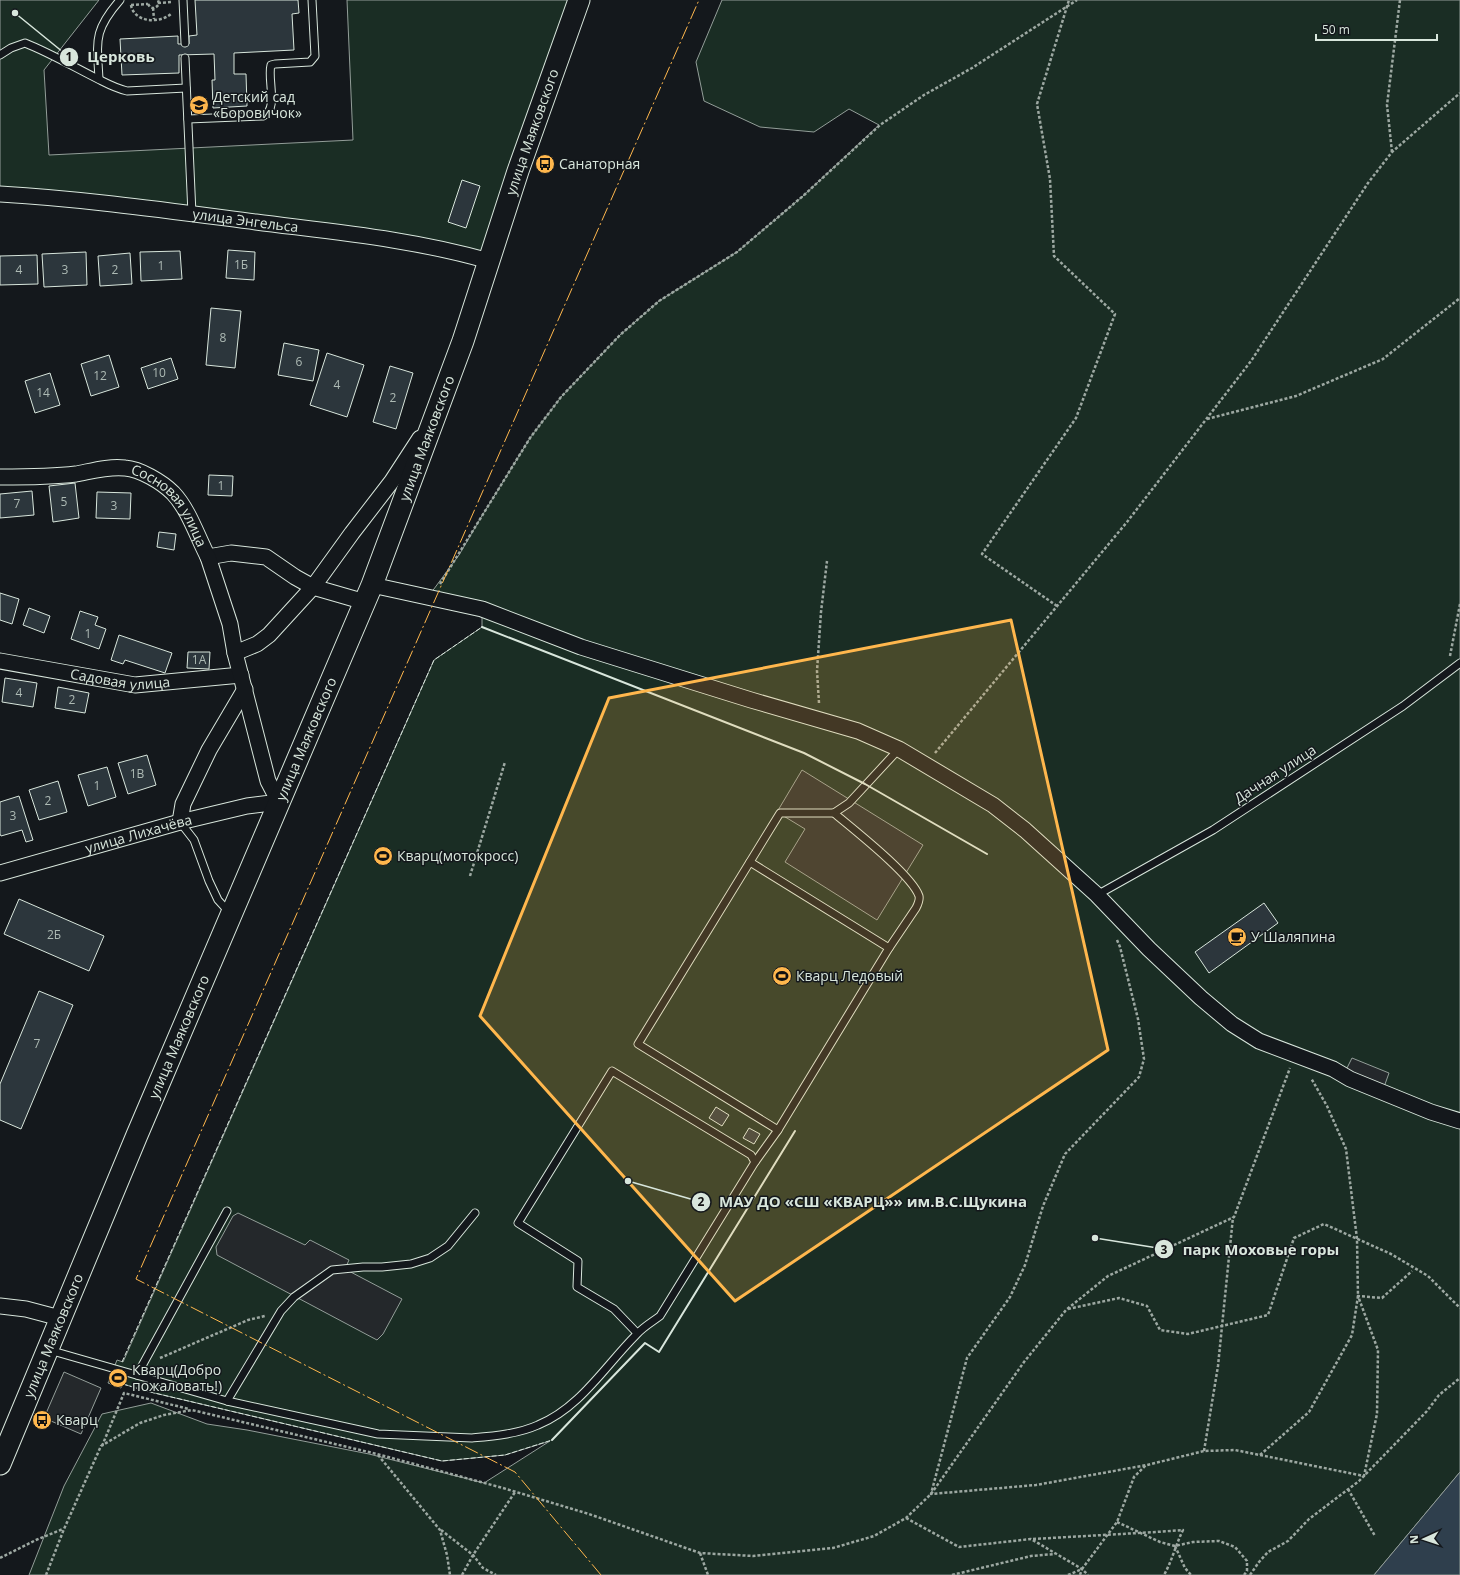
<svg xmlns="http://www.w3.org/2000/svg" width="1460" height="1575" viewBox="0 0 1460 1575" font-family="'Open Sans',sans-serif">
  <style>
    .green { fill: #1a2d24; stroke: #939e99 }
    .parking { fill: #24282b; stroke: #939e99 }
    .water { fill: #2f3f4d; stroke: #939e99 }
    .building { fill: #2c363c; stroke: #d8e6dc }
    .lines { fill: none; stroke-linecap: round; stroke-linejoin: round }
    .service-casing { stroke: #d8e6dc; stroke-width: 9 }
    .minor-casing { stroke: #d8e6dc; stroke-width: 17 }
    .secondary-casing { stroke: #d8e6dc; stroke-width: 23 }
    .path { stroke: #9da8a2; stroke-width: 2.5; stroke-dasharray: 3 2; stroke-linecap: butt }
    .service { stroke: #14181c; stroke-width: 7 }
    .minor { stroke: #14181c; stroke-width: 15 }
    .secondary { stroke: #14181c; stroke-width: 21 }
    .fence { stroke: #d8e6dc; stroke-width: 1; stroke-dasharray: 5 2; stroke-linecap: butt }
    .wall { stroke: #d8e6dc; stroke-width: 2 }
    .power { stroke: #ffb74d; stroke-width: 1; stroke-dasharray: 14 3 2 3; stroke-linecap: butt }
    .marked { fill: #ffb74d; fill-opacity: 0.2; stroke: #ffb74d; stroke-width: 3; stroke-linejoin: round }
    .labels { text-anchor: middle; stroke-width: 3; stroke-linejoin: round; paint-order: stroke }
    .number-label { font-size: 12px; fill: #adbab4 }
    .poi-label { font-size: 14px; fill: #d8e6dc; stroke: #14181c; text-anchor: start }
    .street-label { font-size: 14px; fill: #d8e6dc; stroke: #14181c }
    .leader { fill: none; stroke: #d8e6dc; stroke-width: 1.5 }
    .callout-dot { fill: #d8e6dc; stroke: #14181c; stroke-width: 1.5 }
    .mark-label { font-size: 12px; text-anchor: middle; font-weight: bold; fill: #111 }
    .callout-label { font-size: 15px; text-anchor: middle; font-weight: bold; fill: #d8e6dc; stroke: #14181c; stroke-width: 3; stroke-linejoin: round; paint-order: stroke }
  </style>
  <rect width="100%" height="100%" fill="#14181c"/>
  <!-- green -->
  <g class="green">
    <path d="M0,0h99l-55,70 5,85 304,-15 -6,-140h232l-90,261 -36,-10 -453,-57z"/>
    <path d="M722,0h738v1472l-86,103h-1345l35,-89 38,-72 49,-11 56,21 40,6 122,24 115,29 66,-42 -45,14 -63,6 -296,-70 -23,-7 -2,4 -13,-5 9,-23 6,2 311,-702 48,-33v-18l-54,-12 31,-42 21,-36 50,-81 31,-41 59,-62 39,-34 78,-49 66,-56 76,-71 -30,-16 -35,23 -54,-5 -56,-26 -8,-39z"/>
  </g>
  <!-- parking -->
  <g class="parking">
    <path d="M802,770l121,75 -46,75 -92,-58 20,-33 -28,-17z"/>
    <path d="M1352,1058l37,15 -5,14 -38,-17z"/>
    <path d="M238,1213l67,32 5,-5 39,20 -4,9 57,30 -19,35 -6,6 -160,-85 -1,-8 17,-31z"/>
    <path d="M64,1372l37,16 -20,46 -37,-16z"/>
  </g>
  <!-- water -->
  <path class="water" d="M1460,1472v103h-86z"/>
  <!-- building -->
  <g class="building">
    <path d="M195,0h103l1,13 -7,1 2,36 -60,3v21h12l1,32 -34,2 -1,-28h3l-1,-26 -35,1v18l-57,2 -2,-36 58,-3v8h11v-8l8,-1z"/>
    <path d="M462,180l18,6 -14,42 -18,-6z"/>
    <path d="M228,250l27,2 -1,28 -28,-2z"/>
    <path d="M180,251l2,28 -41,2 -1,-29z"/>
    <path d="M86,252l1,33 -43,2 -2,-33z"/>
    <path d="M130,253l2,31 -32,2 -2,-30z"/>
    <path d="M37,255l1,29 -38,1v-29z"/>
    <path d="M211,308l30,3 -6,57 -29,-3z"/>
    <path d="M284,343l35,7 -6,31 -35,-6z"/>
    <path d="M327,353l37,12 -17,52 -37,-12z"/>
    <path d="M109,355l10,32 -28,9 -10,-32z"/>
    <path d="M171,358l7,21 -30,10 -7,-21z"/>
    <path d="M390,366l23,7 -17,56 -23,-7z"/>
    <path d="M50,373l10,32 -25,8 -10,-32z"/>
    <path d="M209,475l24,1 -1,20 -24,-1z"/>
    <path d="M75,483l4,35 -26,4 -4,-36z"/>
    <path d="M32,491l2,24 -34,3v-24z"/>
    <path d="M97,492l34,1 -1,26 -34,-1z"/>
    <path d="M159,532l17,2 -2,16 -17,-3z"/>
    <path d="M0,593l19,6 -7,25 -12,-4z"/>
    <path d="M29,608l21,8 -6,17 -21,-8z"/>
    <path d="M80,611l18,6 -3,8 11,4 -7,20 -28,-10z"/>
    <path d="M119,635l53,18 -7,20 -40,-13 -2,4 -12,-4z"/>
    <path d="M188,652h22l-1,17 -22,-1z"/>
    <path d="M5,678l32,5 -4,24 -31,-5z"/>
    <path d="M58,687l31,6 -4,20 -30,-5z"/>
    <path d="M147,755l9,30 -28,9 -10,-31z"/>
    <path d="M107,767l9,30 -28,9 -10,-31z"/>
    <path d="M58,781l9,31 -28,8 -10,-30z"/>
    <path d="M19,796l14,44 -7,2 -4,-12 -21,6 -1,-2v-32z"/>
    <path d="M19,899l85,37 -15,35 -85,-37z"/>
    <path d="M1264,903l14,20 -69,50 -14,-21z"/>
    <path d="M39,991l34,14 -52,124 -21,-9v-36z"/>
    <path d="M716,1107l13,8 -7,11 -13,-8z"/>
    <path d="M749,1128l11,6 -6,10 -11,-6z"/>
  </g>
  <g class="lines">
    <!-- service casing -->
    <g class="service-casing">
      <g id="service">
        <path d="M183,0l2,43"/>
        <path d="M0,55l11,-7 14,-5c25,10 49,24 73,36 10,5 17,9 29,12l59,-3"/>
        <path d="M185,58l7,156"/>
        <path d="M99,79c-2,-38 -6,-48 21,-79"/>
        <path d="M188,119l75,-3c16,-6 4,-37 8,-51l4,-1 35,-2 5,-6 -3,-56"/>
        <path d="M180,822l14,18 15,41 9,19 11,12"/>
        <path d="M750,862l139,86"/>
        <path d="M1097,895l116,-65 190,-124 57,-43"/>
        <path d="M778,1130l-140,-86 142,-231h54l15,-10 50,-54"/>
        <path d="M637,1333l-23,-24 -37,-22 1,-26 -60,-38 94,-152 139,84 4,7"/>
        <path d="M49,1350l178,51 151,33 94,4c22,-2 46,-4 66,-13 42,-17 67,-59 98,-90 7,-8 16,-13 24,-19l95,-154 23,-32 111,-182 27,-40c2,-4 4,-8 3,-12 -7,-21 -66,-67 -85,-83"/>
        <path d="M137,1375l90,-164"/>
        <path d="M227,1401l54,-90 13,-14 38,-27 31,-3h19l29,-3 19,-6 18,-12 27,-33"/>
      </g>
    </g>
    <!-- minor casing -->
    <g class="minor-casing">
      <g id="minor">
        <path id="s1" d="M0,194c86,5 171,17 256,28 78,10 157,17 233,39"/>
        <path id="s2" d="M0,477c25,0 51,0 76,-3 16,-3 33,-8 49,-6 15,1 37,14 48,25 16,17 24,43 35,64l23,-4 35,4 29,20 18,10 52,15"/>
        <path d="M372,585l110,24 99,38 170,53 107,31 41,18 94,56 32,25 72,65 52,54 52,49 31,26 27,17 74,28 17,10 81,33 29,9"/>
        <path d="M235,653l22,-9 12,-9 44,-48 39,-54 40,-52 28,-43"/>
        <path id="s3" d="M0,661l135,24 106,-10"/>
        <path d="M180,822l3,-18 26,-54 36,-61"/>
        <path id="s4" d="M0,873l180,-51 67,-16 32,-4 -11,-21 -33,-128 -5,-29 -22,-67"/>
        <path d="M0,1306l26,3 34,9"/>
      </g>
    </g>
    <!-- secondary casing -->
    <g class="secondary-casing">
      <g id="secondary">
        <path id="s5" d="M0,1464l137,-329 235,-550 91,-244 55,-170 61,-171"/>
      </g>
    </g>
    <!-- path -->
    <g class="path">
      <path d="M158,3l14,-1"/>
      <path d="M148,4l2,3c4,2 6,1 9,-3l-1,-4"/>
      <path d="M131,5c3,18 30,19 41,8"/>
      <path d="M131,5l17,-1"/>
      <path d="M153,8l1,11"/>
      <path d="M1392,152l-5,-47 13,-105"/>
      <path d="M1207,419l89,-23 87,-37 77,-61"/>
      <path d="M440,584l90,-146 31,-41 59,-62 39,-34 78,-49 66,-56 77,-71 44,-30 48,-27 105,-68"/>
      <path d="M1057,606l-75,-52 94,-136 39,-104 -61,-58 -4,-77 -13,-75 32,-104"/>
      <path d="M1450,656l10,-52"/>
      <path d="M819,703l-2,-32 4,-59 6,-51"/>
      <path d="M935,753l192,-231 124,-161 117,-178 24,-31 68,-59"/>
      <path d="M470,876l35,-114"/>
      <path d="M1117,940l3,7 18,72 6,40 -5,18 -74,77 -22,52 -18,59 -15,32 -43,61 -36,136 105,-9 111,-20 57,-14 31,-1 129,26 13,-62 1,-64 -20,-54 24,2 30,-27"/>
      <path d="M1068,1309l51,-11 28,8 13,24 28,4 80,-19 26,-77 30,-14 67,30 37,22 32,32"/>
      <path d="M160,1358l88,-38 17,-4"/>
      <path d="M102,1446l22,-53 65,16"/>
      <path d="M1204,1451l14,-85 15,-149"/>
      <path d="M378,1455l62,75 7,25 3,20"/>
      <path d="M1260,1455l49,-43 43,-77 6,-39 -1,-57 -11,-90 -19,-43 -16,-28"/>
      <path d="M1348,1489l27,47"/>
      <path d="M906,1518l53,29 72,-8 51,30 6,6"/>
      <path d="M1117,1522l43,20 15,4 18,-4 26,-1 16,6 12,14v10l-3,4"/>
      <path d="M441,1530l32,25 10,13 13,7"/>
      <path d="M1033,1539l123,-7 27,-2c-7,14 -11,31 -19,45"/>
      <path d="M1175,1546l10,22 6,7"/>
      <path d="M700,1553l8,22"/>
      <path d="M0,1558l36,-18 27,-11"/>
      <path d="M46,1575l18,-46 37,-83 39,-23 24,-8 28,-5 185,44 126,34 86,26 111,39 53,3 80,-8 41,-12 32,-18 25,-24 93,-132 42,-52 42,-34 126,-59 56,-149"/>
      <path d="M462,1575l11,-20 42,-63"/>
      <path d="M952,1575l79,-19 24,-2"/>
      <path d="M1068,1575l14,-6 35,-47 17,-45 12,-12"/>
      <path d="M1080,1575l2,-6"/>
      <path d="M1250,1575l9,-13 9,-10 20,-11 21,-22 50,-38 68,-70 12,-16 21,-17"/>
    </g>
    <!-- service -->
    <use href="#service" class="service"/>
    <!-- minor -->
    <use href="#minor" class="minor"/>
    <!-- secondary -->
    <use href="#secondary" class="secondary"/>
    <!-- fence -->
    <g class="fence">
      <path d="M122,1362l312,-702 48,-33"/>
      <path d="M123,1384l23,7 296,70 63,-6 47,-15"/>
    </g>
    <!-- wall -->
    <g class="wall">
      <path d="M482,627l322,126 61,31 122,70"/>
      <path d="M552,1440l93,-97 14,9 136,-221"/>
    </g>
    <!-- power -->
    <path class="power" d="M601,1575l-86,-103 -379,-193 563,-1279"/>
  </g>
  <!-- marked area -->
  <path class="marked" d="M1011,620l97,430 -373,251 -255,-285 129,-318z"/>
  <!-- icons -->
  <defs>
    <g id="school-disc" transform="scale(1)"><circle r="9.5" fill="#ffb74d" stroke="#14181c"/><path d="M0-5L7-2L0 1L-7-2ZM-4 1L0 2.5L4 1V4Q0 6-4 4Z" fill="#111"/></g>
    <g id="bus-disc" transform="scale(1)"><circle r="9.5" fill="#ffb74d" stroke="#14181c"/><path d="M-5-6H5V4H4V6H2V4H-2V6H-4V4H-5ZM-3.5-4V0h7V-4ZM-3.5 1.2v1.5H-2V1.2ZM2 1.2v1.5H3.5V1.2Z" fill="#111"/></g>
    <g id="stadium-disc" transform="scale(1)"><circle r="9.5" fill="#ffb74d" stroke="#14181c"/><path d="M0-5a6.5 5 0 1 0 0 10a6.5 5 0 1 0 0-10ZM-3.5-1.8h7v3.6h-7Z" fill="#111"/></g>
    <g id="cafe-disc" transform="scale(1)"><circle r="9.5" fill="#ffb74d" stroke="#14181c"/><path d="M-5.5-4.5H6V0H3Q3 3.5 0 3.5H-2.5Q-5.5 3.5-5.5 0ZM3-3.2v2h1.7v-2ZM-6 4.5H4V6H-6Z" fill="#111"/></g>
  </defs>
  <g fill-rule="evenodd">
    <use href="#school-disc" x="199" y="105"/>
    <use href="#bus-disc" x="545" y="164"/>
    <use href="#stadium-disc" x="383" y="856"/>
    <use href="#cafe-disc" x="1237" y="937"/>
    <use href="#stadium-disc" x="782" y="976"/>
    <use href="#stadium-disc" x="118" y="1378"/>
    <use href="#bus-disc" x="42" y="1420"/>
  </g>
  <g class="labels">
    <!-- number labels -->
    <g class="number-label">
      <text x="241" y="269">1Б</text>
      <text x="161" y="270">1</text>
      <text x="19" y="274">4</text>
      <text x="65" y="274">3</text>
      <text x="115" y="274">2</text>
      <text x="223" y="342">8</text>
      <text x="299" y="366">6</text>
      <text x="159" y="377">10</text>
      <text x="100" y="380">12</text>
      <text x="337" y="389">4</text>
      <text x="43" y="397">14</text>
      <text x="393" y="402">2</text>
      <text x="221" y="490">1</text>
      <text x="64" y="506">5</text>
      <text x="17" y="508">7</text>
      <text x="114" y="510">3</text>
      <text x="88" y="638">1</text>
      <text x="199" y="664">1А</text>
      <text x="19" y="697">4</text>
      <text x="72" y="704">2</text>
      <text x="137" y="778">1В</text>
      <text x="97" y="790">1</text>
      <text x="48" y="805">2</text>
      <text x="13" y="820">3</text>
      <text x="54" y="939">2Б</text>
      <text x="37" y="1048">7</text>
    </g>
    <!-- poi labels -->
    <g class="poi-label">
      <text x="213" y="102">Детский сад<tspan x="213" dy="16">«Боровичок»</tspan></text>
      <text x="559" y="169">Санаторная</text>
      <text x="397" y="861">Кварц(мотокросс)</text>
      <text x="1251" y="942">У Шаляпина</text>
      <text x="796" y="981">Кварц Ледовый</text>
      <text x="132" y="1375">Кварц(Добро<tspan x="132" dy="16">пожаловать!)</tspan></text>
      <text x="56" y="1425">Кварц</text>
    </g>
    <!-- street labels -->
    <g class="street-label">
      <text dy="5" stroke="none"><textPath href="#s5" startOffset="1435">улица Маяковского</textPath></text>
      <text dy="5" stroke="none"><textPath href="#s1" startOffset="247">улица Энгельса</textPath></text>
      <text dy="5" stroke="none"><textPath href="#s5" startOffset="1111">улица Маяковского</textPath></text>
      <text dy="5" stroke="none"><textPath href="#s2" startOffset="187">Сосновая улица</textPath></text>
      <text dy="5" stroke="none"><textPath href="#s3" startOffset="122">Садовая улица</textPath></text>
      <text dy="5" stroke="none"><textPath href="#s5" startOffset="787">улица Маяковского</textPath></text>
      <text transform="translate(1275 774) rotate(-33)" y="5">Дачная улица</text>
      <text dy="5" stroke="none"><textPath href="#s4" startOffset="144">улица Лихачёва</textPath></text>
      <text dy="5" stroke="none"><textPath href="#s5" startOffset="463">улица Маяковского</textPath></text>
      <text dy="5" stroke="none"><textPath href="#s5" startOffset="139">улица Маяковского</textPath></text>
    </g>
  </g>
  <!-- callouts -->
  <path class="leader" d="M15 13L69 57M628 1181L701 1202M1095 1238L1164 1249"/>
  <g class="callout-dot">
    <circle cx="15" cy="13" r="4"/>
    <circle cx="628" cy="1181" r="4"/>
    <circle cx="1095" cy="1238" r="4"/>
    <circle cx="69" cy="57" r="10"/>
    <circle cx="701" cy="1202" r="10"/>
    <circle cx="1164" cy="1249" r="10"/>
  </g>
  <g class="mark-label">
    <text x="69" y="61">1</text>
    <text x="701" y="1206">2</text>
    <text x="1164" y="1254">3</text>
  </g>
  <g class="callout-label">
    <text x="121" y="62">Церковь</text>
    <text x="873" y="1207">МАУ ДО «СШ «КВАРЦ»» им.В.С.Щукина</text>
    <text x="1261" y="1255">парк Моховые горы</text>
  </g>
  <!-- north arrow -->
  <g transform="translate(1424 1539) rotate(267)" stroke="#14181c" stroke-width="3" paint-order="stroke">
  <path d="M0-3L7 15L0 10L-7 15Z" fill="#d8e6dc"/>
  <text y="-6" font-size="11" font-weight="bold" text-anchor="middle" fill="#d8e6dc">N</text>
  </g>
  <!-- scale -->
  <path d="M1316 34v6h121v-6" fill="none" stroke="#d8e6dc" stroke-width="2"/>
  <text x="1322" y="34" font-size="12" fill="#d8e6dc" stroke="#14181c" stroke-width="3" paint-order="stroke">50 m</text>
</svg>
